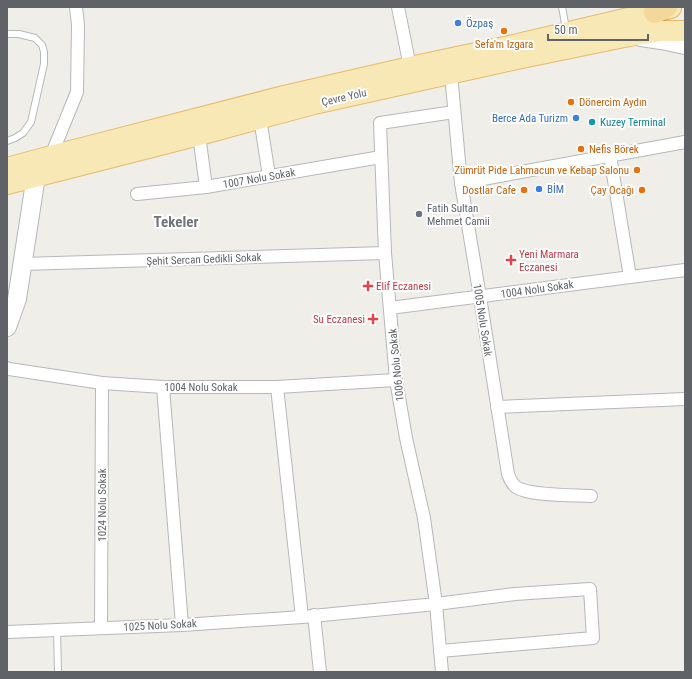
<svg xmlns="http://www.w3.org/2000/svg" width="692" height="679" viewBox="0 0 692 679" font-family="'Roboto Condensed',sans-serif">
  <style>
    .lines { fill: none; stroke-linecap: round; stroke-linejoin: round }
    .lane-casing { stroke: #b5b8bb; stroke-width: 8 }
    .street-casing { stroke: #b5b8bb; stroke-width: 14 }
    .secondary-casing { stroke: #b4b7bb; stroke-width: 20 }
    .primary-casing { stroke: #e6ba6b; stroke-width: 22 }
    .highway-casing { stroke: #e39315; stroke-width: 24 }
    .lane { stroke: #fff; stroke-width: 6 }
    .street { stroke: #fff; stroke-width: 12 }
    .secondary { stroke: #fff; stroke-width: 18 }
    .primary { stroke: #f8e8b5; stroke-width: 20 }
    .highway { stroke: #f4d79b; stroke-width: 22 }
    .shop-dot { fill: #3f7fe0; stroke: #fff; stroke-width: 1.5 }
    .food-dot { fill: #e8710a; stroke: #fff; stroke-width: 1.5 }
    .culture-dot { fill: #0f9aa8; stroke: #fff; stroke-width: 1.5 }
    .worship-dot { fill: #6b7280; stroke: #fff; stroke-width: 1.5 }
    .health-dot { fill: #e0444e; stroke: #fff; stroke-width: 1.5 }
    .labels { text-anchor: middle; stroke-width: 4; stroke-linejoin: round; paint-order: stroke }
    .shop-label { font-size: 11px; fill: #366cbe; stroke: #fff; text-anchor: start }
    .food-label { font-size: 11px; fill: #c56008; stroke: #fff; text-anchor: end }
    .street-label { font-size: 11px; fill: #5f6367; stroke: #fff }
    .culture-label { font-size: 11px; fill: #0d838f; stroke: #fff; text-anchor: start }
    .worship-label { font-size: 11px; fill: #5b616d; stroke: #fff; text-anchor: start }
    .health-label { font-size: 11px; fill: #be3a42; stroke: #fff; text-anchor: start }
    .district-label { font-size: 15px; font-weight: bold; fill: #707579; stroke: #fff }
  </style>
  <rect width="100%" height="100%" fill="#f0eee8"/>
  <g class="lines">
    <!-- lane casing -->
    <g class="lane-casing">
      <g id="lane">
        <path d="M562,7l4,22"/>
        <path d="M7,34h12l16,4 7,7 2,7v12l-13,58 -8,11 -8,5 -8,3"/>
        <path d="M57,630l1,42"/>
      </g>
    </g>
    <!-- street casing -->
    <g class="street-casing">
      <g id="street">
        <path d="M398,7l12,60"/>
        <path d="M451,74l10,109 19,114 28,177c2,5 3,9 8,13 13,9 57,8 75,9"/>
        <path d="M260,118l9,58"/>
        <path d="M199,135l7,52"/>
        <path d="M51,156l26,-64 1,-67 -2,-18"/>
        <path d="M610,156l20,121"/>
        <path d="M461,183l224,-41"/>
        <path d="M137,194l69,-7 175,-30"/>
        <path d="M23,264l362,-11"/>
        <path d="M390,308l295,-38"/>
        <path d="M7,368l2,1 93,14 61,4h114l119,-7"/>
        <path d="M163,387l19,238"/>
        <path d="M277,387l25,230"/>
        <path d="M497,407l188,-8"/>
        <path d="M314,615l6,57"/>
        <path d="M101,628l1,-245"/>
        <path d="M7,632l175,-7 120,-8 134,-13 79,-10 75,-5 3,49 -153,13"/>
        <path d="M442,672l-6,-68 -12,-86 -18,-80 -10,-58 -11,-127 -5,-130 74,-11"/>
      </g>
    </g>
    <!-- secondary casing -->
    <g class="secondary-casing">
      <g id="secondary">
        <path d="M641,37l20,3 24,5"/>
        <path d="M7,327l10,-28 19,-123 7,-10"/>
      </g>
    </g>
    <!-- primary casing -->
    <g class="primary-casing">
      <g id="primary">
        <path d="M7,168l44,-12 233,-60 126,-29 99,-21 162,-38"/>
        <path d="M7,184l192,-49 115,-31 198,-44 117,-24 32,-5h24"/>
      </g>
    </g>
    <!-- highway casing -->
    <g class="highway-casing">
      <path id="highway" d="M655,12l11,-5"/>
    </g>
    <!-- lane -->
    <use href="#lane" class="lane"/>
    <!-- street -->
    <use href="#street" class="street"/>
    <!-- secondary -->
    <use href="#secondary" class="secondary"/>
    <!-- primary -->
    <use href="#primary" class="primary"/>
    <!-- highway -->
    <use href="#highway" class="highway"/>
  </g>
  <!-- markers -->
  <g class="shop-dot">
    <circle cx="458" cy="23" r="4"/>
    <circle cx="576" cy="118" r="4"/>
    <circle cx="539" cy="189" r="4"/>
  </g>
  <g class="food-dot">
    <circle cx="504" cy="31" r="4"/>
    <circle cx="571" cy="102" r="4"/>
    <circle cx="581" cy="149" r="4"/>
    <circle cx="637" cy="170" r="4"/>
    <circle cx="524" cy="190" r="4"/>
    <circle cx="642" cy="190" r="4"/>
  </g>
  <circle class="culture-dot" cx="592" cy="122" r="4"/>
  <circle class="worship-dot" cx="419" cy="214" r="4"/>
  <g class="health-dot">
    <path d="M509 254h4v4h4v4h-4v4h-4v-4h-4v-4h4z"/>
    <path d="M366 280h4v4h4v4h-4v4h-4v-4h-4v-4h4z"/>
    <path d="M371 313h4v4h4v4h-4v4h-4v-4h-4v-4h4z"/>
  </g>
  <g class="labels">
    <!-- shop labels -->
    <g class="shop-label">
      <text x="466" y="27">Özpaş</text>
      <text x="568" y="122" text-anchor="end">Berce Ada Turizm</text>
      <text x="547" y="193">BİM</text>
    </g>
    <!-- food labels -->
    <g class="food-label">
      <text x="504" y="48" text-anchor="middle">Sefa'm Izgara</text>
      <text x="579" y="106" text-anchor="start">Dönercim Aydın</text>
      <text x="589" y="153" text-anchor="start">Nefis Börek</text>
      <text x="629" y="174">Zümrüt Pide Lahmacun ve Kebap Salonu</text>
      <text x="516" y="194">Dostlar Cafe</text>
      <text x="634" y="194">Çay Ocağı</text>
    </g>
    <!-- street labels -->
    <g class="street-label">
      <text transform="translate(344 97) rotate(-13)" y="4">Çevre Yolu</text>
      <text transform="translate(259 178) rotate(-10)" y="4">1007 Nolu Sokak</text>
      <text transform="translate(204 259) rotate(-2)" y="4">Şehit Sercan Gedikli Sokak</text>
      <text transform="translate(537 289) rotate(-8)" y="4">1004 Nolu Sokak</text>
      <text transform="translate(483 320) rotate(81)" y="4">1005 Nolu Sokak</text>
      <text transform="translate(396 365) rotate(-96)" y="4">1006 Nolu Sokak</text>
      <text x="201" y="391">1004 Nolu Sokak</text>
      <text transform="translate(102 505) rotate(-90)" y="4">1024 Nolu Sokak</text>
      <text transform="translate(160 625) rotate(-3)" y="4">1025 Nolu Sokak</text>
    </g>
    <!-- culture labels -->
    <g class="culture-label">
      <text x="600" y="126">Kuzey Terminal</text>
    </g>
    <!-- worship labels -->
    <g class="worship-label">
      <text x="427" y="212">Fatih Sultan<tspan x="427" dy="13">Mehmet Camii</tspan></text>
    </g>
    <!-- health labels -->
    <g class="health-label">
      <text x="519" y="258">Yeni Marmara<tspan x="519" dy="13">Eczanesi</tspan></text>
      <text x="376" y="290">Elif Eczanesi</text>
      <text x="365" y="323" text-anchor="end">Su Eczanesi</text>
    </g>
    <!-- district labels -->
    <g class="district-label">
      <text x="176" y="227">Tekeler</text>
    </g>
  </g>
  <!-- border -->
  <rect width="692" height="679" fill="none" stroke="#5f6367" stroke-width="16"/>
  <!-- scale -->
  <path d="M548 34v6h100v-6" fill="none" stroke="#5f6367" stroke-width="2"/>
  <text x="554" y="34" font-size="12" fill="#5f6367" stroke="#ffffff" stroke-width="3" paint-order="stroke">50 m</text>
</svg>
